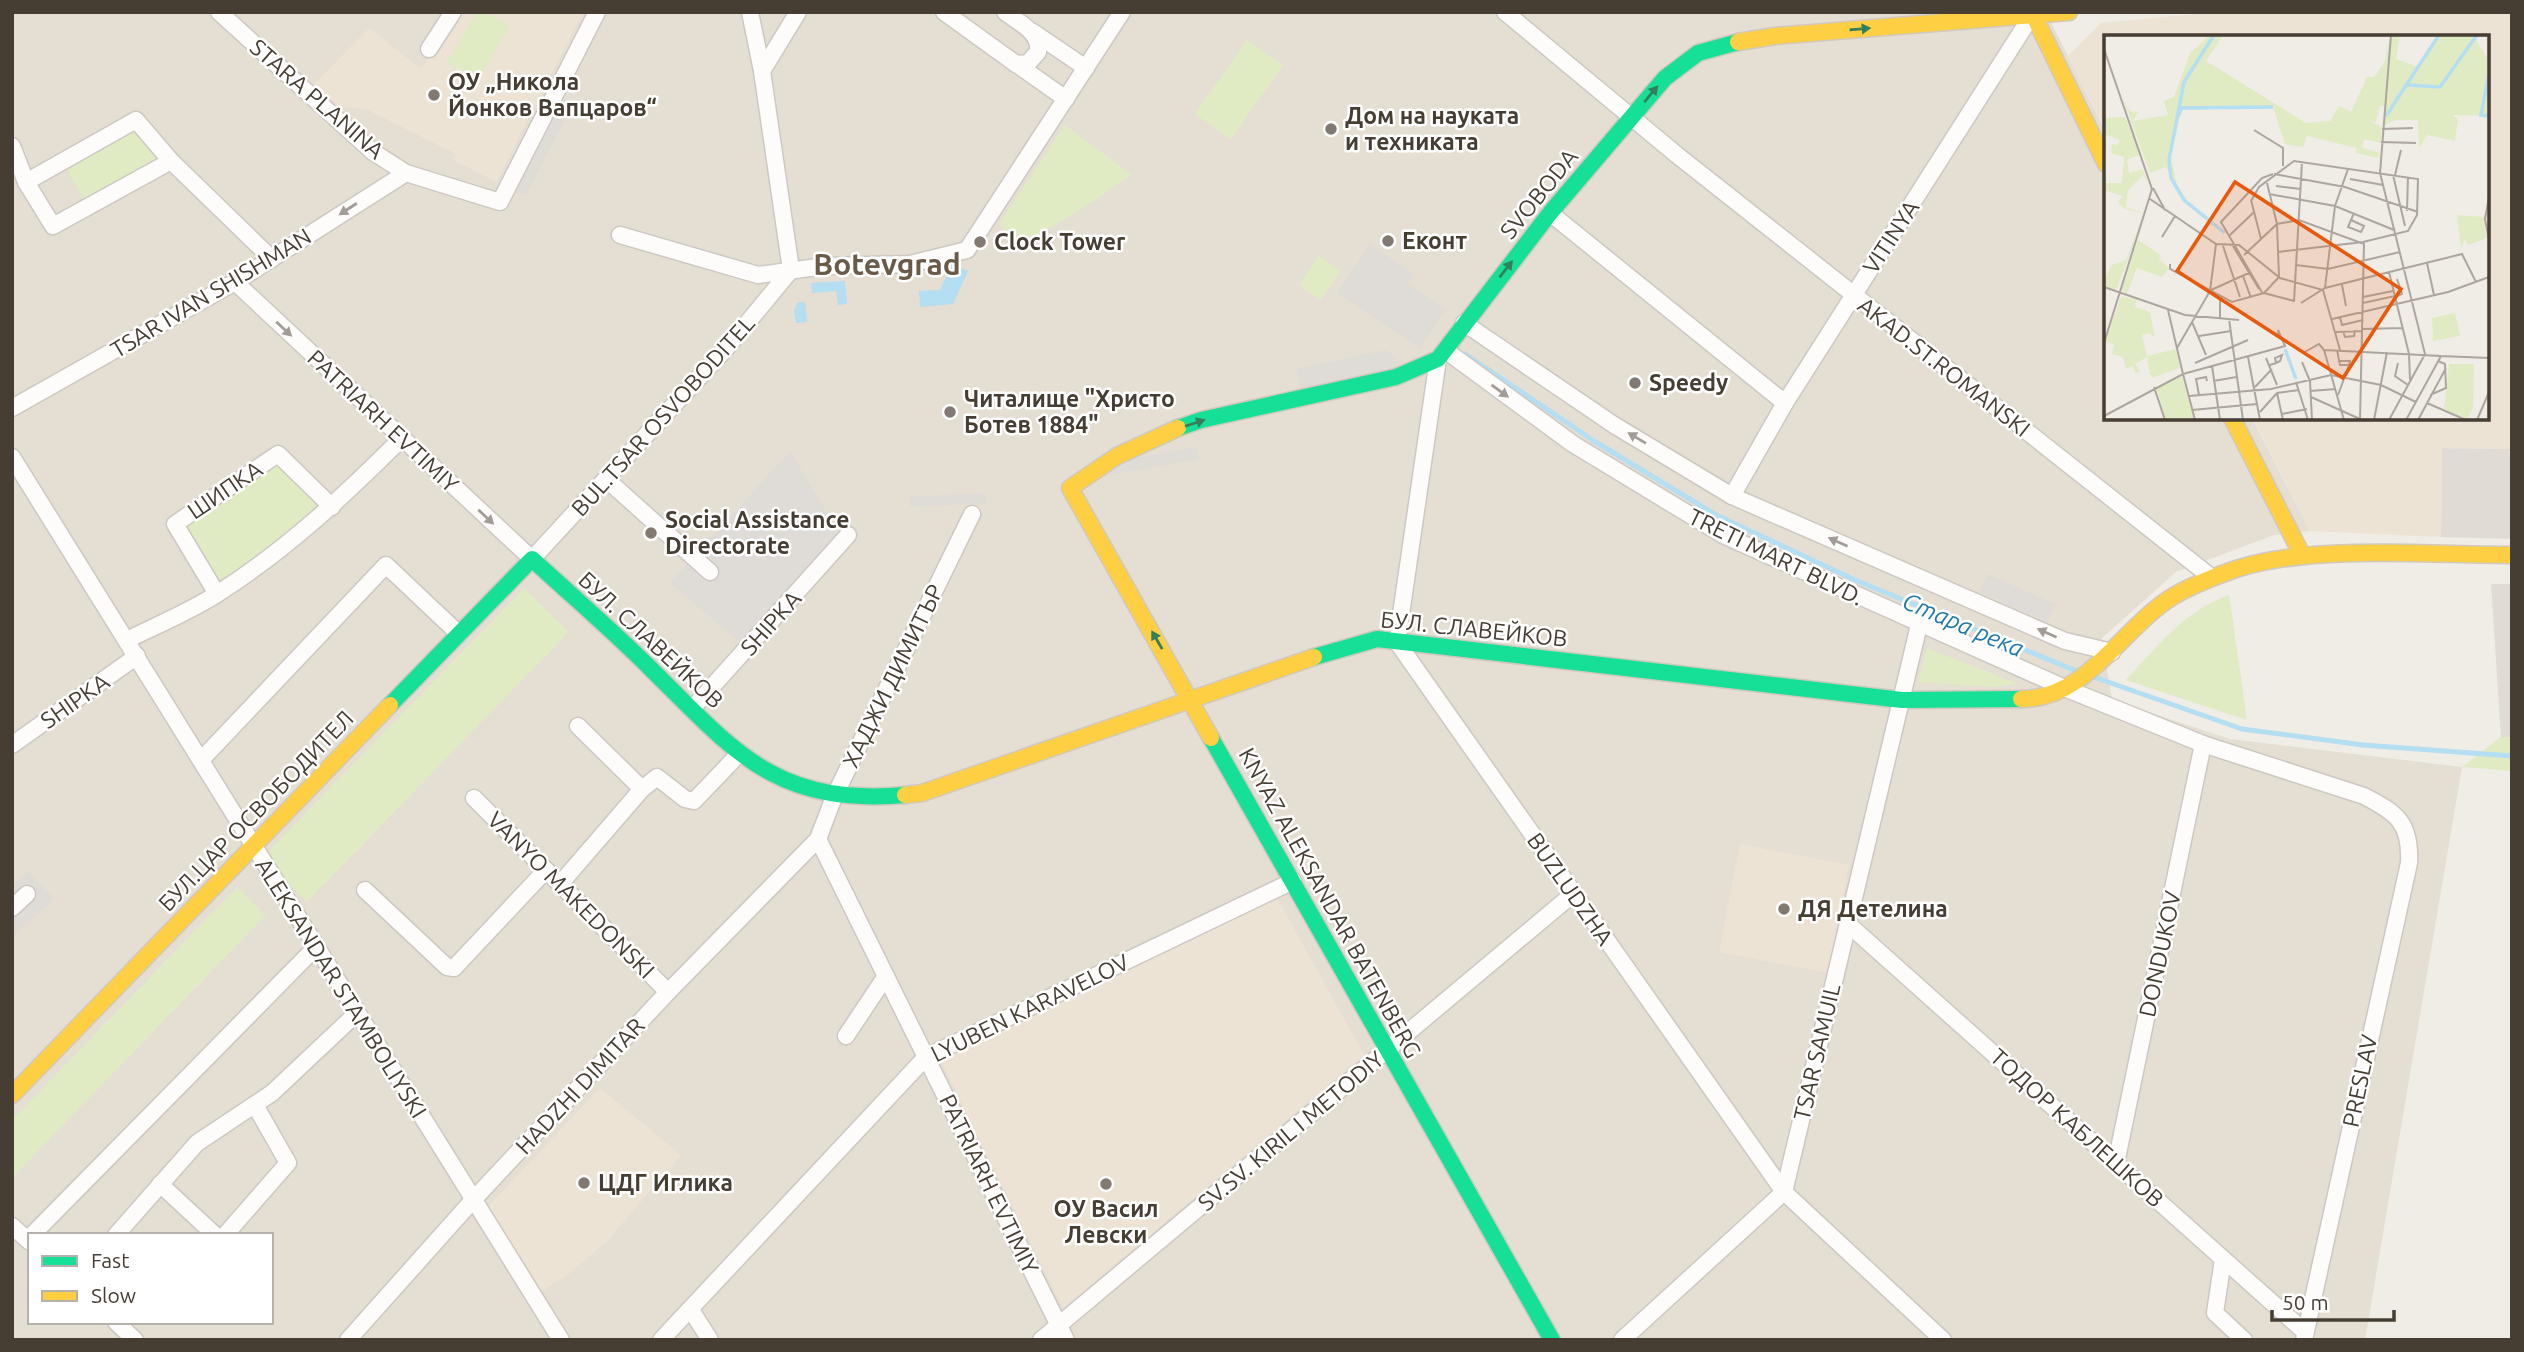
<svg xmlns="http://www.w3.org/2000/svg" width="2524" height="1352" viewBox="0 0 2524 1352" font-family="Ubuntu,sans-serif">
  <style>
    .residential { fill: #e5ded3; fill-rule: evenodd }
    .industrial { fill: #e0dbd5 }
    .education { fill: #ece3d5 }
    .green { fill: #e0ebc4 }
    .parking { fill: #dfdbd6 }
    .water { fill: #b4def1 }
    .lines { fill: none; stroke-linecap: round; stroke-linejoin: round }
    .stream { stroke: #b4def1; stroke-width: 5 }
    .street-casing { stroke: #ccc8c2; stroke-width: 19 }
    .fast-casing { stroke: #d0c9bd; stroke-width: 19 }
    .slow-casing { stroke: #d0c9bd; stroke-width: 19 }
    .street { stroke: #fdfcfb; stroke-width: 16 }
    .fast { stroke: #16e098; stroke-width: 16 }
    .slow { stroke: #ffcf43; stroke-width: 16 }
    .oneway { fill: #337e5b }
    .oneway2 { fill: #a29c97 }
    .poi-dot { fill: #827a72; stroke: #fff; stroke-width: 2.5 }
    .labels { text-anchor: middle; stroke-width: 5; stroke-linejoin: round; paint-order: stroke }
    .poi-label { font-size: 23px; font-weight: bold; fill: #463d33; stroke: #fff; text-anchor: start }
    .street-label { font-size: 23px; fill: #463d33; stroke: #fff }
    .water-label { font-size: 24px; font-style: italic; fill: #227aa9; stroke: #fff }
    .district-label { font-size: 30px; font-weight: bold; fill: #695a49; stroke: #fff }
    .inset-river { fill: none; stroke: #b4def1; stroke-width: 3.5 }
    .inset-road { fill: none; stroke: #aca69e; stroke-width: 2 }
    .view { fill: #e8590c; fill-opacity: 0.15; stroke: #e8590c; stroke-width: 3.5 }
    .inset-edge { fill: none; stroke: #463d33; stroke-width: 3.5 }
  </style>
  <rect width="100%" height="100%" fill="#f0ece6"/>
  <!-- residential -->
  <path class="residential" d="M12,12h2034l60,120v286h146l58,113 -36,4 -98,37 -74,66 10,62 118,39 232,28 -97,573h-2353zM30,1235h241v87h-241z"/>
  <!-- industrial -->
  <g class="industrial">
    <path d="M2442,448l70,1v90l-71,-2z"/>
    <path d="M2491,584h21v154l-11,-1z"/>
  </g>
  <!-- education -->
  <g class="education">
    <path d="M460,12h123l-87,170 -42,-22 2,-6 -88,-44 -29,-4 -25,-22 55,-56 52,41z"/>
    <path d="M2216,12h296v437l-70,-1 -1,89 -131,-6 -57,-113h234v-381h-381v93l-38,-74 33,-33z"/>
    <path d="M1740,844l109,21 -21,108 -109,-21z"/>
    <path d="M1277,898l87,157 -301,253 -122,-247z"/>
    <path d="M600,1088l81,67 -74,86 -42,36 -29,17 -52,-83z"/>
  </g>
  <!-- green -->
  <g class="green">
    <path d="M476,12h11l23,14 -32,54 -31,-18z"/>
    <path d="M1247,40l36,25 -52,74 -36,-25z"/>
    <path d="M1065,125l66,49 -35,26 -76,46 -21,-22z"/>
    <path d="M135,130l25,27 -75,44 -19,-32z"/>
    <path d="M1319,256l22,15 -21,29 -21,-15z"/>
    <path d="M279,460l48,47 -110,81 -36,-60z"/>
    <path d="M524,588l45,44 -262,270 -45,-44z"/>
    <path d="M2229,595l18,125 -121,-40c32,-34 58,-69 103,-85z"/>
    <path d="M1927,648l91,36 -24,3 -76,-5z"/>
    <path d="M2501,737l11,1v33l-50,-4z"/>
    <path d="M237,887l29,28 -254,263v-58z"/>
  </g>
  <!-- parking -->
  <g class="parking">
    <path d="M555,94l18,9 -47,92 -17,-9z"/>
    <path d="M1370,244l44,30 -7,10 39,25 -26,39 -83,-55z"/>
    <path d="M1386,350l15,12 -20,13 -80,17 -5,-23z"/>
    <path d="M1197,447l2,12 -90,16 -3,-12z"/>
    <path d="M790,451l51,86 -99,107 -72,-61z"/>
    <path d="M985,493l1,10 -76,4v-10z"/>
    <path d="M1988,574l67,30 -8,18 -67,-30z"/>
    <path d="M28,871l26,28 -42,38v-51z"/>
  </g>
  <!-- water -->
  <g class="water">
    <path d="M952,264l16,7 -15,33 -33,3 -1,-16 21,-1z"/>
    <path d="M845,281l2,23 -9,1 -2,-14 -24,2 -1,-10z"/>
    <path d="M798,302h7l2,20 -11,1 -2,-12z"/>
  </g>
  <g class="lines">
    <!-- stream -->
    <g class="stream">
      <path d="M1465,354l129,87 122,74 139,65 224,92"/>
      <path d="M2091,676l151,53 121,16 149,11"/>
    </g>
    <!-- street casing -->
    <g class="street-casing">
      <g id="street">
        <path d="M219,12l154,140 33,21 94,29 97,-190"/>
        <path d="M750,12l12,59 29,199"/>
        <path d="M944,12l72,52 12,-1 10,-11c3,-20 -19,-29 -33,-40"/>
        <path d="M1505,12l172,143 534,422"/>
        <path d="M1033,32l53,36"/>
        <path d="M429,49l24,-37"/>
        <path d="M1015,63l51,36"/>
        <path d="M762,71l36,-59"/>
        <path d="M12,146l14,36 27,44 118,-65"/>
        <path d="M26,182l110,-62 35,41 101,98"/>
        <path d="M1550,213l235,190"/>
        <path d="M620,235l138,40 67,-9 85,-2 57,-14 155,-238"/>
        <path d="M235,282l297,277 197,-214 62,-75"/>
        <path d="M1464,323l150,102 118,71 333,145 47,11"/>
        <path d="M1445,350l128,94 150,91 344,154 136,55 161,52c33,17 47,27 45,67l-105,477"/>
        <path d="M1438,359l-41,283 387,550 159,148"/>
        <path d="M12,408l223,-126 171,-109"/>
        <path d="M12,457l549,883"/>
        <path d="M606,479l104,93"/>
        <path d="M1732,496l53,-93 247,-388"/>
        <path d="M217,594l-42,-70 103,-70 54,53"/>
        <path d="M127,640c30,-15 62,-28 90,-46 69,-44 127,-98 184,-155"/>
        <path d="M692,709l156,-174"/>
        <path d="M12,745l125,-89"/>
        <path d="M202,759l184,-194 73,69"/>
        <path d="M642,789l15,-12 28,22 9,2 44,-46"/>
        <path d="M474,798l194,194"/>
        <path d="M818,839l248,501"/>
        <path d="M560,884l82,-95 -64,-63"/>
        <path d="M365,890l82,77 7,1 92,-98"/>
        <path d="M12,908l15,-14"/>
        <path d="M1848,924l457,408"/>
        <path d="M846,1036l40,-60"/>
        <path d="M2116,1163l87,-419"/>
        <path d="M160,1184l55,51"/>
        <path d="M12,1226l18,16"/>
        <path d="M32,1235l284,-288"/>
        <path d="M116,1235l81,-92 75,-50 85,-80"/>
        <path d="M225,1235l63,-72 -33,-58"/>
        <path d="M2223,1259l-8,54 29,27"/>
        <path d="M691,1310l19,30"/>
        <path d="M116,1322l19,18"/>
        <path d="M348,1340l125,-140 195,-208 150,-153 16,-42 138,-283"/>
        <path d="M661,1340l265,-283 367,-176"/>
        <path d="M1041,1340l532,-446"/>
        <path d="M1622,1340l162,-148 135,-567"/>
      </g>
    </g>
    <!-- fast casing -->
    <g class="fast-casing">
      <g id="fast">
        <path d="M1178,428l23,-8 195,-43 42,-18 112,-146 115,-135 33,-25 40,-11"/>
        <path d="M1314,657l63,-18 525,61 119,-1"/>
        <path d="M390,705l142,-146c39,36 80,71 118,109 84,83 125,138 255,127"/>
        <path d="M1211,738l341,602"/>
      </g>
    </g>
    <!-- slow casing -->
    <g class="slow-casing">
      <g id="slow">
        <path d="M2032,12l74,152"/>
        <path d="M1738,42l37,-6 294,-24"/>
        <path d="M2232,418l70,137"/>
        <path d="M1178,428l-61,28 -47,32 141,250"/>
        <path d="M2021,699c66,0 100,-70 151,-102 18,-11 44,-21 64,-28 77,-25 194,-14 276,-14"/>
        <path d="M905,795l17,-2 392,-136"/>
        <path d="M12,1095l378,-390"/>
      </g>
    </g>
    <!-- street -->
    <use href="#street" class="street"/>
    <!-- fast -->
    <use href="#fast" class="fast"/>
    <!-- slow -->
    <use href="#slow" class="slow"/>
  </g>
  <!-- one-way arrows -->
  <defs><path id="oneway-solid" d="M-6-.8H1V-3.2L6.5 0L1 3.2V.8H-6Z" transform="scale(1.75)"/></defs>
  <g class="oneway">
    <use href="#oneway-solid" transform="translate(1860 29) rotate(-5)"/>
    <use href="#oneway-solid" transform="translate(1651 94) rotate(-50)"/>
    <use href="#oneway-solid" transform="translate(1506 269) rotate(-52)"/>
    <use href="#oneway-solid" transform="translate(1195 423) rotate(-18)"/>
    <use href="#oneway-solid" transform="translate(1157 640) rotate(-120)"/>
  </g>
  <g class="oneway2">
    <use href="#oneway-solid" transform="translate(348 209) rotate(147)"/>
    <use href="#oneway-solid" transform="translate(284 329) rotate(43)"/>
    <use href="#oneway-solid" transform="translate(1500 391) rotate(36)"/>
    <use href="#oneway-solid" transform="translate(1637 438) rotate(-149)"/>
    <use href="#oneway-solid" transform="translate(486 517) rotate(43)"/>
    <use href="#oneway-solid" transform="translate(1838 542) rotate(-156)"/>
    <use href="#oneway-solid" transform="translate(2047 633) rotate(-156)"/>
  </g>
  <!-- markers -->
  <g class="poi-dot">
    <circle cx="434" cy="95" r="7"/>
    <circle cx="1331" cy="129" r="7"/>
    <circle cx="1388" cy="241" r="7"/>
    <circle cx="980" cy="242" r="7"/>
    <circle cx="1635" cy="383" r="7"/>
    <circle cx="950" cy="412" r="7"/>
    <circle cx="651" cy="533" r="7"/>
    <circle cx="1784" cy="909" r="7"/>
    <circle cx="584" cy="1183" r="7"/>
    <circle cx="1106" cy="1184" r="7"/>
  </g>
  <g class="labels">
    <!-- poi labels -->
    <g class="poi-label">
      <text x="448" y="90">ОУ „Никола<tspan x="448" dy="26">Йонков Вапцаров“</tspan></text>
      <text x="1345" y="124">Дом на науката<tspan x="1345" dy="26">и техниката</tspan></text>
      <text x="1402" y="249">Еконт</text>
      <text x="994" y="250">Clock Tower</text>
      <text x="1649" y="391">Speedy</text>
      <text x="964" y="407">Читалище "Христо<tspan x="964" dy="26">Ботев 1884"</tspan></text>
      <text x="665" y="528">Social Assistance<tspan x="665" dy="26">Directorate</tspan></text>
      <text x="1798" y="917">ДЯ Детелина</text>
      <text x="598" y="1191">ЦДГ Иглика</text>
      <text x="1106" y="1217" text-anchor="middle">ОУ Васил<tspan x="1106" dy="26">Левски</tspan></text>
    </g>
    <!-- street labels -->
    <g class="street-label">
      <text transform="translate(317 99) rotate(41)" y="8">STARA PLANINA</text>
      <text transform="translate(1539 194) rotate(-51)" y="8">SVOBODA</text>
      <text transform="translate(1891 237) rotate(-57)" y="8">VITINYA</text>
      <text transform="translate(211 293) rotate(-31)" y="8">TSAR IVAN SHISHMAN</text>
      <text transform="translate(1944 367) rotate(38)" y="8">AKAD.ST.ROMANSKI</text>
      <text transform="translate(663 416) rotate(-48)" y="8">BUL.TSAR OSVOBODITEL</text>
      <text transform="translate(383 421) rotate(43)" y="8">PATRIARH EVTIMIY</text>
      <text transform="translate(225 490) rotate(-34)" y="8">ШИПКА</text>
      <text transform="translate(1776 557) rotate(26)" y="8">TRETI MART BLVD.</text>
      <text transform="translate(771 623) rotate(-48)" y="8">SHIPKA</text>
      <text transform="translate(1474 629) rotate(6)" y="8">БУЛ. СЛАВЕЙКОВ</text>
      <text transform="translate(651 640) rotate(43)" y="8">БУЛ. СЛАВЕЙКОВ</text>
      <text transform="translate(893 676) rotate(-64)" y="8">ХАДЖИ ДИМИТЪР</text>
      <text transform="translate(75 701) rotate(-35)" y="8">SHIPKA</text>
      <text transform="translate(256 811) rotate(-46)" y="8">БУЛ.ЦАР ОСВОБОДИТЕЛ</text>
      <text transform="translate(1570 889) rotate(55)" y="8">BUZLUDZHA</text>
      <text transform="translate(571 895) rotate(45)" y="8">VANYO MAKEDONSKI</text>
      <text transform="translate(1330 903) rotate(61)" y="8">KNYAZ ALEKSANDAR BATENBERG</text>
      <text transform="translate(2160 954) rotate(-78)" y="8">DONDUKOV</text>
      <text transform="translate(341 988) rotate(58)" y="8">ALEKSANDAR STAMBOLIYSKI</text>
      <text transform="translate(1030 1008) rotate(-26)" y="8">LYUBEN KARAVELOV</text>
      <text transform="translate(1817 1052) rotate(-77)" y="8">TSAR SAMUIL</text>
      <text transform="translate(2360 1081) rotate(-78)" y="8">PRESLAV</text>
      <text transform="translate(580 1086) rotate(-47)" y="8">HADZHI DIMITAR</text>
      <text transform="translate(2077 1128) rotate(42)" y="8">ТОДОР КАБЛЕШКОВ</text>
      <text transform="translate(1291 1131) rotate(-40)" y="8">SV.SV. KIRIL I METODIY</text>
      <text transform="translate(989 1184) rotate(64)" y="8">PATRIARH EVTIMIY</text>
    </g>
    <!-- water labels -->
    <g class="water-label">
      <text transform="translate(1963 625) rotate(23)" y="8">Стара река</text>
    </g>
    <!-- district labels -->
    <g class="district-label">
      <text x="887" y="275">Botevgrad</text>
    </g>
  </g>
  <!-- overview -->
  <g transform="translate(2104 35)">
    <rect width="385" height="385" fill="#f0ece6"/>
    <path d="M106,0h13l-17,26 100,62 24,-2 9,-15 12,6 16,-35h7l11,-15 5,-27h10l-4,24 23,8 20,-32h34l16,26v55l-37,-1 6,4 -3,22 -28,-6 -8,13 -1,-28h-23l-12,6 1,-20h-4l-4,16 -7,-2 12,7v16l-17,-4 -2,9 18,5 -2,5 -22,-5 1,-5 -50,-12 -4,11 -18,-3 -12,-37h-91l-11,50 6,28 13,19 24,19h-4l-24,-20 -20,-36 -16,6 -26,-72 6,10 8,1 -5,9 35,-6 -4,-14 10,-4 16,-44zM21,82l16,37 -14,6 2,13 13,-4 8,16 -7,-10 -15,15 -2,17 19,7 -29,76 -12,-4v-6l8,-15 14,-5 18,-46 -20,-6 -6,-6 5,-6 -19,-6v-7h18l2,-26 -13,-4 1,-9 6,1 2,-5 -16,-6v-16zM353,180l27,2 3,21 -19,7 -3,-6 -4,10zM34,205l23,15 -2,4 10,9 -7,9 -25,-9 -10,26 -5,-5zM17,262l16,2 -2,8 15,5 5,26 -5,-5 -8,2 5,21 29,-7 4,19 -28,10 -3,-6 5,-3 -5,2 -2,-14 -12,7 5,7 -4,2 -4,-7 -6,3 -3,-12 -11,-3 2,-10 -9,-2zM351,278l5,23 -27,5 -1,-23zM345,329h25l-1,45 -6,10 -23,-10zM78,341l12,44h-28l-10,-33z" fill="#e0ebc4"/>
    <path class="inset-river" d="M110,0l-30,47 -15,78 2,18 13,22 41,33M385,39l-8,41 8,1M304,50l32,2 37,-52M74,81l4,-8 91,-1M282,81l53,-81M181,314l11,30"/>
    <path class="inset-road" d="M0,14l48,140 -48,154M278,94l31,-1M150,95l29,18v18M277,107l35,1M170,139l71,13 73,25M289,140l12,51M291,140l6,-25M246,144l33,6M172,151l25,3M49,153l12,22M165,159l66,12 59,24M385,162l-4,22 4,20M46,164l66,45 23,1 41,33 43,12 17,60M147,165l10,39M147,166l8,-14 35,-26 124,18 -1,36 -9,16 -45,11 -85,10M303,176l1,-34M247,185l13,6 -3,6 -13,-5 6,-14M126,200l24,-23M58,202l13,-21M119,211l17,51M129,211l26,43M140,220l33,-31 22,-4 65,24 -4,176M323,228l7,32M66,229v5l62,33 32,-9 30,8 8,-139M192,230l32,4 72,-17M285,237l20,82 1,26M139,241l8,22M238,250l4,21M0,252l81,28 54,5M221,253l10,-82 13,-37M107,255l40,-18M160,258l15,-16 -2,-53 -10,-41M159,259l-42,-72 41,-44 11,-4M259,262l30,-6M291,262l7,-3 -5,-15M197,268l24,-15 137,-34 14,28M259,268l32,-7M64,275l15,64 102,-28 -7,-16 1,7M236,282l2,8 21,-5M116,283v-22M125,284l14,101M228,284l116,-27 41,-15M88,287l14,33M258,294l41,-1M239,296l2,6 9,-1 1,-6M232,297l26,-1M95,301l32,-5M73,313l33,-57 6,-47M220,315l117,6M233,315l3,15h9M199,318l16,-9 5,6 20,70M144,322l12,63M162,323l11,27M198,327l8,19 2,39M91,328l53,-23M294,328l-3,13 13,9M166,330l6,-2 4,-2 2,-6 -7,3 1,5M108,331l8,54M109,346l24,-4M192,347l12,38M50,352l11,33M151,352l17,-18M206,356l26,-2M173,358l6,27M95,360l-3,-16 10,-2 1,4M234,360l11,-30 1,-4h-11M326,360l16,-7 -1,-24 -7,-3M85,361l82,-7 60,-14 50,10 35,17M207,362l49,22M323,368l39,17M88,375l65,-6M156,377l17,-19 22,-3M178,379l25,-5M0,381l79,-42 12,46M270,385l13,-68M285,385l36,-66 -45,-181 11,-138M302,385l35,-64 48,2M314,385l28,-52M373,385l12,-28"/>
    <path class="view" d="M131,147l166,107 -58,89 -166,-107z"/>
    <rect width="385" height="385" class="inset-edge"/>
  </g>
  <!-- border -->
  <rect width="2524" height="1352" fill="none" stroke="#463d33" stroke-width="28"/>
  <!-- legend -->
  <rect x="28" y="1233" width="245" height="91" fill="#ffffff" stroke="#b5b1ad" stroke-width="2"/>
  <rect x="42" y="1256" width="35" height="10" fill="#16e098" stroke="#b5b1ad" stroke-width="2"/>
  <text x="91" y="1268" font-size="21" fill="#463d33">Fast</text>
  <rect x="42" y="1291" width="35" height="10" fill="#ffcf43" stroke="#b5b1ad" stroke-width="2"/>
  <text x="91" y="1303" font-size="21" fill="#463d33">Slow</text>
  <!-- scale -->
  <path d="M2272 1310v10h122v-10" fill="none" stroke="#463d33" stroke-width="3.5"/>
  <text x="2282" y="1310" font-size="21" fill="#463d33" stroke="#ffffff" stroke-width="5" paint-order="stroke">50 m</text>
</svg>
